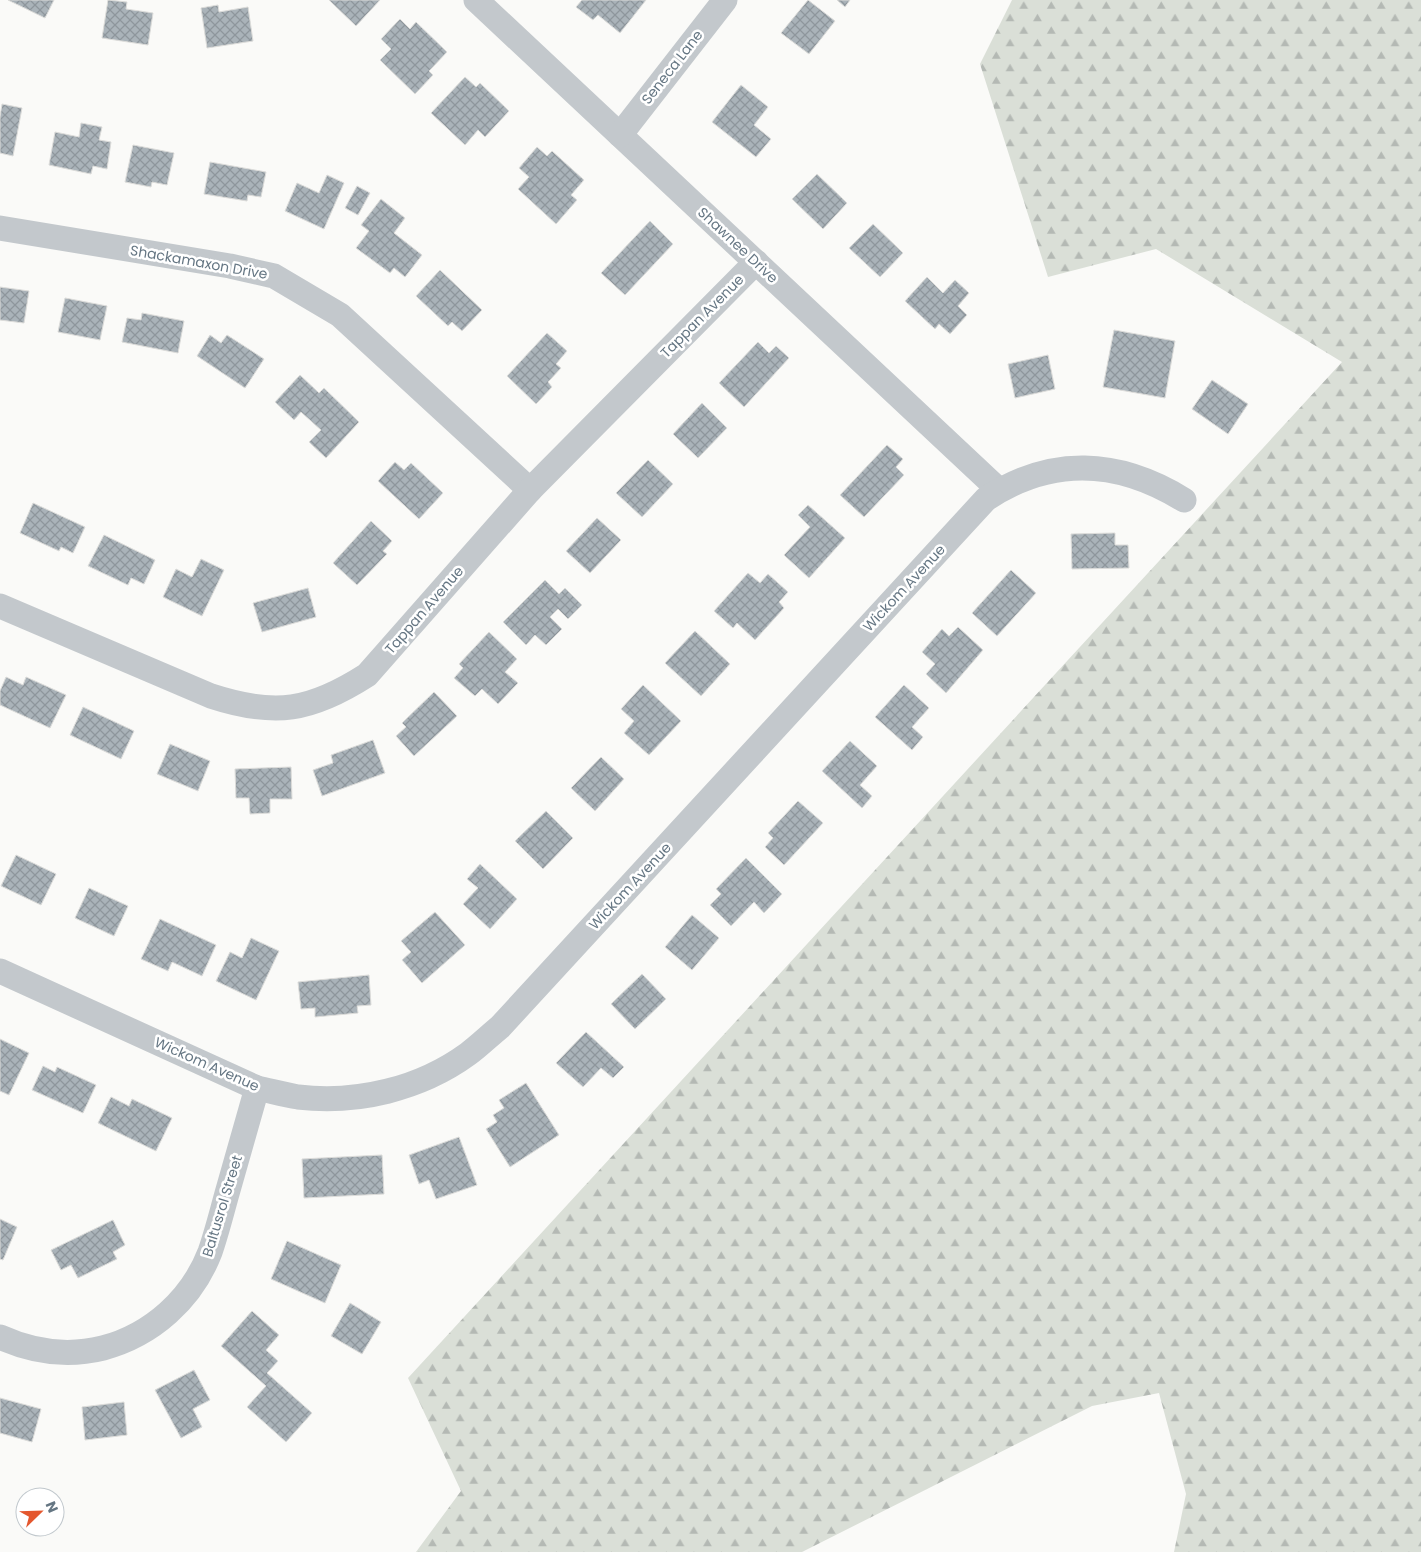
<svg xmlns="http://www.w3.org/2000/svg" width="1421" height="1552" viewBox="0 0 1421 1552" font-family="Poppins,sans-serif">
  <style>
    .forest { fill: url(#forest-firs) }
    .building { fill: url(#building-cross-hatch); stroke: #dcdcda }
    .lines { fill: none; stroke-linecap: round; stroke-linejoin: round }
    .minor { stroke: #c3c8cc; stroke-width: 25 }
    .labels { text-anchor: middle; stroke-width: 5; stroke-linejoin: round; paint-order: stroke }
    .street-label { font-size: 14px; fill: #657683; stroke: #fff }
  </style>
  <defs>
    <pattern id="forest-firs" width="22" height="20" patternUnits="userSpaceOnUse" patternTransform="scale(1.25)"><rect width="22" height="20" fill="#dadfd7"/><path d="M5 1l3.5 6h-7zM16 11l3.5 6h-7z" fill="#b4b9b4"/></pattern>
    <pattern id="building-cross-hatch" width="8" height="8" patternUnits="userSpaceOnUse" patternTransform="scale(1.25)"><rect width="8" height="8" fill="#aab3b9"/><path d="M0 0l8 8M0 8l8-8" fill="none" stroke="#8e969c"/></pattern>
  </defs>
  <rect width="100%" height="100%" fill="#fafaf8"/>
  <!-- forest -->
  <path class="forest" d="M1012,0h409v1552h-247l12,-58 -27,-101 -67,13 -290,146h-386l45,-61 -53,-113 934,-1016 -186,-113 -108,28 -68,-213z"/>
  <!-- building -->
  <g class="building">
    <path d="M8,0h46l-9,18z"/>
    <path d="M108,0l19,2 -1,7 27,4 -5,32 -46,-7z"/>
    <path d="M329,0h51l-24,26z"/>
    <path d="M582,0h64l-26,33 -22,-18 -5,5 -17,-13z"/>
    <path d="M808,0l27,21 -26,33 -28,-21z"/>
    <path d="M837,0h13l-5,7z"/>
    <path d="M218,5l1,7 29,-5 5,34 -46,7 -6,-40z"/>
    <path d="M400,19l10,10 6,-7 31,30 -18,19 4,4 -18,19 -35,-34 11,-11 -10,-10z"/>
    <path d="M465,77l11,10 4,-4 29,28 -24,26 -7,-7 -13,15 -34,-32z"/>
    <path d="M741,85l27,22 -14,18 17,14 -15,18 -44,-35z"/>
    <path d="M2,104l20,4 -9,48 -13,-3v-36z"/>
    <path d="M81,123l21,4 -3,13 12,2 -4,27 -14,-3 -2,8 -42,-9 6,-33 24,5z"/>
    <path d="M133,145l41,8 -7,32 -15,-3 -1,5 -26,-5z"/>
    <path d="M537,147l10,9 5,-5 32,29 -13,15 6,5 -21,24 -38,-35 11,-12 -10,-9z"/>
    <path d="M210,162l56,10 -5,25 -13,-2 -1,6 -43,-7z"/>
    <path d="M817,174l30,29 -24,26 -31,-30z"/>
    <path d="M327,175l17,8 -20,46 -39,-18 12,-28 22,10z"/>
    <path d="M357,186l13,7 -12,22 -13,-7z"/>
    <path d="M381,199l24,19 -11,15 28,22 -17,22 -11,-9 -4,5 -34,-25 13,-17 -8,-6z"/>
    <path d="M650,221l23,23 -48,51 -24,-22z"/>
    <path d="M873,224l30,29 -23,24 -31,-29z"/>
    <path d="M440,270l42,40 -20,21 -10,-9 -4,4 -32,-30z"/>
    <path d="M927,277l16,16 12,-13 14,13 -11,13 9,9 -17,19 -11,-10 -4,5 -30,-28z"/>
    <path d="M0,287l29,4 -5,32 -24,-3z"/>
    <path d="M65,298l42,8 -7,34 -42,-8z"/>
    <path d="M142,313l42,8 -6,32 -56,-11 5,-24 14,2z"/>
    <path d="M1114,330l61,11 -10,57 -62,-11z"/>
    <path d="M547,333l20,18 -11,13 5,4 -13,14 4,5 -16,17 -29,-28z"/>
    <path d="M210,335l11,8 6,-8 37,24 -19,29 -48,-32z"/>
    <path d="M758,342l11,11 7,-7 13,12 -45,49 -25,-24z"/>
    <path d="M1048,355l7,34 -40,9 -7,-34z"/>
    <path d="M300,375l19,18 5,-5 35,34 -33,36 -17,-16 12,-12 -20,-18 -7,8 -19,-18z"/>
    <path d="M1212,380l36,24 -20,30 -36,-25z"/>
    <path d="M702,403l25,25 -29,30 -25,-24z"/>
    <path d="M887,445l16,14 -7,8 8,8 -40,42 -24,-22z"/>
    <path d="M648,460l25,24 -31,33 -26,-24z"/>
    <path d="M395,462l9,8 7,-7 32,30 -24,26 -41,-38z"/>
    <path d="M33,503l52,24 -12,26 -12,-6 -2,4 -39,-18z"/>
    <path d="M808,505l37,33 -36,40 -25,-23 26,-28 -12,-12z"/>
    <path d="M597,518l24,22 -31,33 -24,-22z"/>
    <path d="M371,521l21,20 -9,10 4,3 -30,31 -24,-22z"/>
    <path d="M1115,533v12h13l1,23 -57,1 -1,-35z"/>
    <path d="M104,535l51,25 -11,24 -13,-6 -3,7 -40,-19z"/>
    <path d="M201,559l23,11 -22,46 -39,-19 13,-28 16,8z"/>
    <path d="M1011,570l25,23 -39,43 -25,-23z"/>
    <path d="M748,573l12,10 8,-9 20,18 -9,10 5,6 -29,32 -18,-17 -4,5 -19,-17z"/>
    <path d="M545,580l14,14 6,-6 17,17 -14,14 -10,-10 -8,8 12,12 -16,16 -11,-10 -9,10 -23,-23z"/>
    <path d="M308,588l8,29 -54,15 -9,-29z"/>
    <path d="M958,627l25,23 -37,43 -20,-19 9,-10 -13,-12 20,-23 7,7z"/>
    <path d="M695,631l35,33 -29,32 -36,-33z"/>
    <path d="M489,632l28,27 -12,13 13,11 -20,21 -16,-15 -7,7 -21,-18 9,-10 -4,-4z"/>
    <path d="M6,677l17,8 3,-8 40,18 -16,33 -50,-23v-14z"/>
    <path d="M643,685l38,36 -32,34 -25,-22 10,-12 -13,-12z"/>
    <path d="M904,685l25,23 -17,19 11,10 -11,13 -37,-33z"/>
    <path d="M434,692l23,24 -43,40 -18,-20 10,-9 -4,-4z"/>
    <path d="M83,707l51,24 -13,28 -51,-24z"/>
    <path d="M373,740l12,33 -63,23 -9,-26 20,-7 -2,-8z"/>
    <path d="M850,741l27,25 -17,19 12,11 -10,12 -40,-37z"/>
    <path d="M170,744l40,17 -12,30 -41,-17z"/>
    <path d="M601,757l23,22 -29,32 -24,-23z"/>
    <path d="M291,767l1,32h-22v14l-20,1 -1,-16h-13l-1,-29z"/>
    <path d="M798,801l25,22 -39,42 -19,-18 8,-9 -5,-5z"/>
    <path d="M546,811l27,27 -30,31 -28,-28z"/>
    <path d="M16,855l40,19 -15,31 -40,-19z"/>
    <path d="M746,858l36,36 -18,19 -10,-11 -23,24 -21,-21 11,-11 -5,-5z"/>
    <path d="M480,864l37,35 -27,30 -27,-25 15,-16 -11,-9z"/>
    <path d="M89,888l39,18 -14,30 -39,-18z"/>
    <path d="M435,912l30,33 -43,38 -20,-23 9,-8 -10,-11z"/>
    <path d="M692,915l27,23 -27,32 -27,-23z"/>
    <path d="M160,919l56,26 -14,31 -30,-14 -4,9 -27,-12z"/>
    <path d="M251,938l28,13 -23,49 -40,-19 14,-29 12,6z"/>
    <path d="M642,974l24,25 -31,30 -24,-25z"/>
    <path d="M369,975l2,30 -14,1 1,7 -43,4v-9l-14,1 -3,-27z"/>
    <path d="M586,1032l38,35 -11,11 -12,-10 -18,19 -27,-24z"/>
    <path d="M0,1039l29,14 -20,42 -9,-4z"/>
    <path d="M43,1066l12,6 2,-5 39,18 -13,28 -51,-23z"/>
    <path d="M526,1083l33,52 -49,32 -24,-38 11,-7 -4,-7 11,-7 -5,-8z"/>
    <path d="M111,1097l18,9 3,-7 40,19 -16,33 -58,-28z"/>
    <path d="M459,1137l18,48 -41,14 -7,-19 -10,4 -10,-29z"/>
    <path d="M382,1155l2,39 -80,4 -2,-39z"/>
    <path d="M0,1219l17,8 -14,33 -3,-1z"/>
    <path d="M113,1220l12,25 -12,7 4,7 -39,19 -7,-13 -10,5 -10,-20z"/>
    <path d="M287,1241l54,24 -16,38 -54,-24z"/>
    <path d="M350,1303l31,19 -19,32 -31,-18z"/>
    <path d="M252,1311l27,24 -13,15 12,11 -11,12 45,40 -26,29 -39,-35 19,-21 -45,-40z"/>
    <path d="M194,1370l16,30 -17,9 9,18 -21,11 -26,-48z"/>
    <path d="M0,1398l41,11 -9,33 -32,-9z"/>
    <path d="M124,1402l3,33 -42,5 -3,-33z"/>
  </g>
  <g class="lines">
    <!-- minor -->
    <g class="minor">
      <path d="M476,0l523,490"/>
      <path d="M620,135l105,-135"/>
      <path d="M0,228l230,38 44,10 66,39 190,175"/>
      <path d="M0,606l211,90c64,21 100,15 156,-21l163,-185 226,-228"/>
      <path d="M0,971l257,117c14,3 28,7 41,9 59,7 122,-8 170,-43 11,-8 21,-18 32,-27l486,-528c65,-43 132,-40 198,1"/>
      <path d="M0,1337c33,15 67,20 103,11 49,-13 89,-49 107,-96 7,-20 12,-41 18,-62 10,-34 19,-68 29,-102"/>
    </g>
  </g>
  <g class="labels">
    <!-- street labels -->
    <g class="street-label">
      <text transform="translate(672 67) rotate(-52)" y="5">Seneca Lane</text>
      <text transform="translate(738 245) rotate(43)" y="5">Shawnee Drive</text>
      <text transform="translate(199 262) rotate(10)" y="5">Shackamaxon Drive</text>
      <text transform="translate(702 316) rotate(-45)" y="5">Tappan Avenue</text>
      <text transform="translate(904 588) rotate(-47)" y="5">Wickom Avenue</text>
      <text transform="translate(424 610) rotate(-49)" y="5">Tappan Avenue</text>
      <text transform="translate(630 886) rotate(-47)" y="5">Wickom Avenue</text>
      <text transform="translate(207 1064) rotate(24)" y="5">Wickom Avenue</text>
      <text transform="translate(222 1206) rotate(-73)" y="5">Baltusrol Street</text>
    </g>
  </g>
  <!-- north arrow -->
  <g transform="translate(40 1512) rotate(67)"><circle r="24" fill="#ffffff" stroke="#c1c8cd"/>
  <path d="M0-4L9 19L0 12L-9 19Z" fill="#e4572e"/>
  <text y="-8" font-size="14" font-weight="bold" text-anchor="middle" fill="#657683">N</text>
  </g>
</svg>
